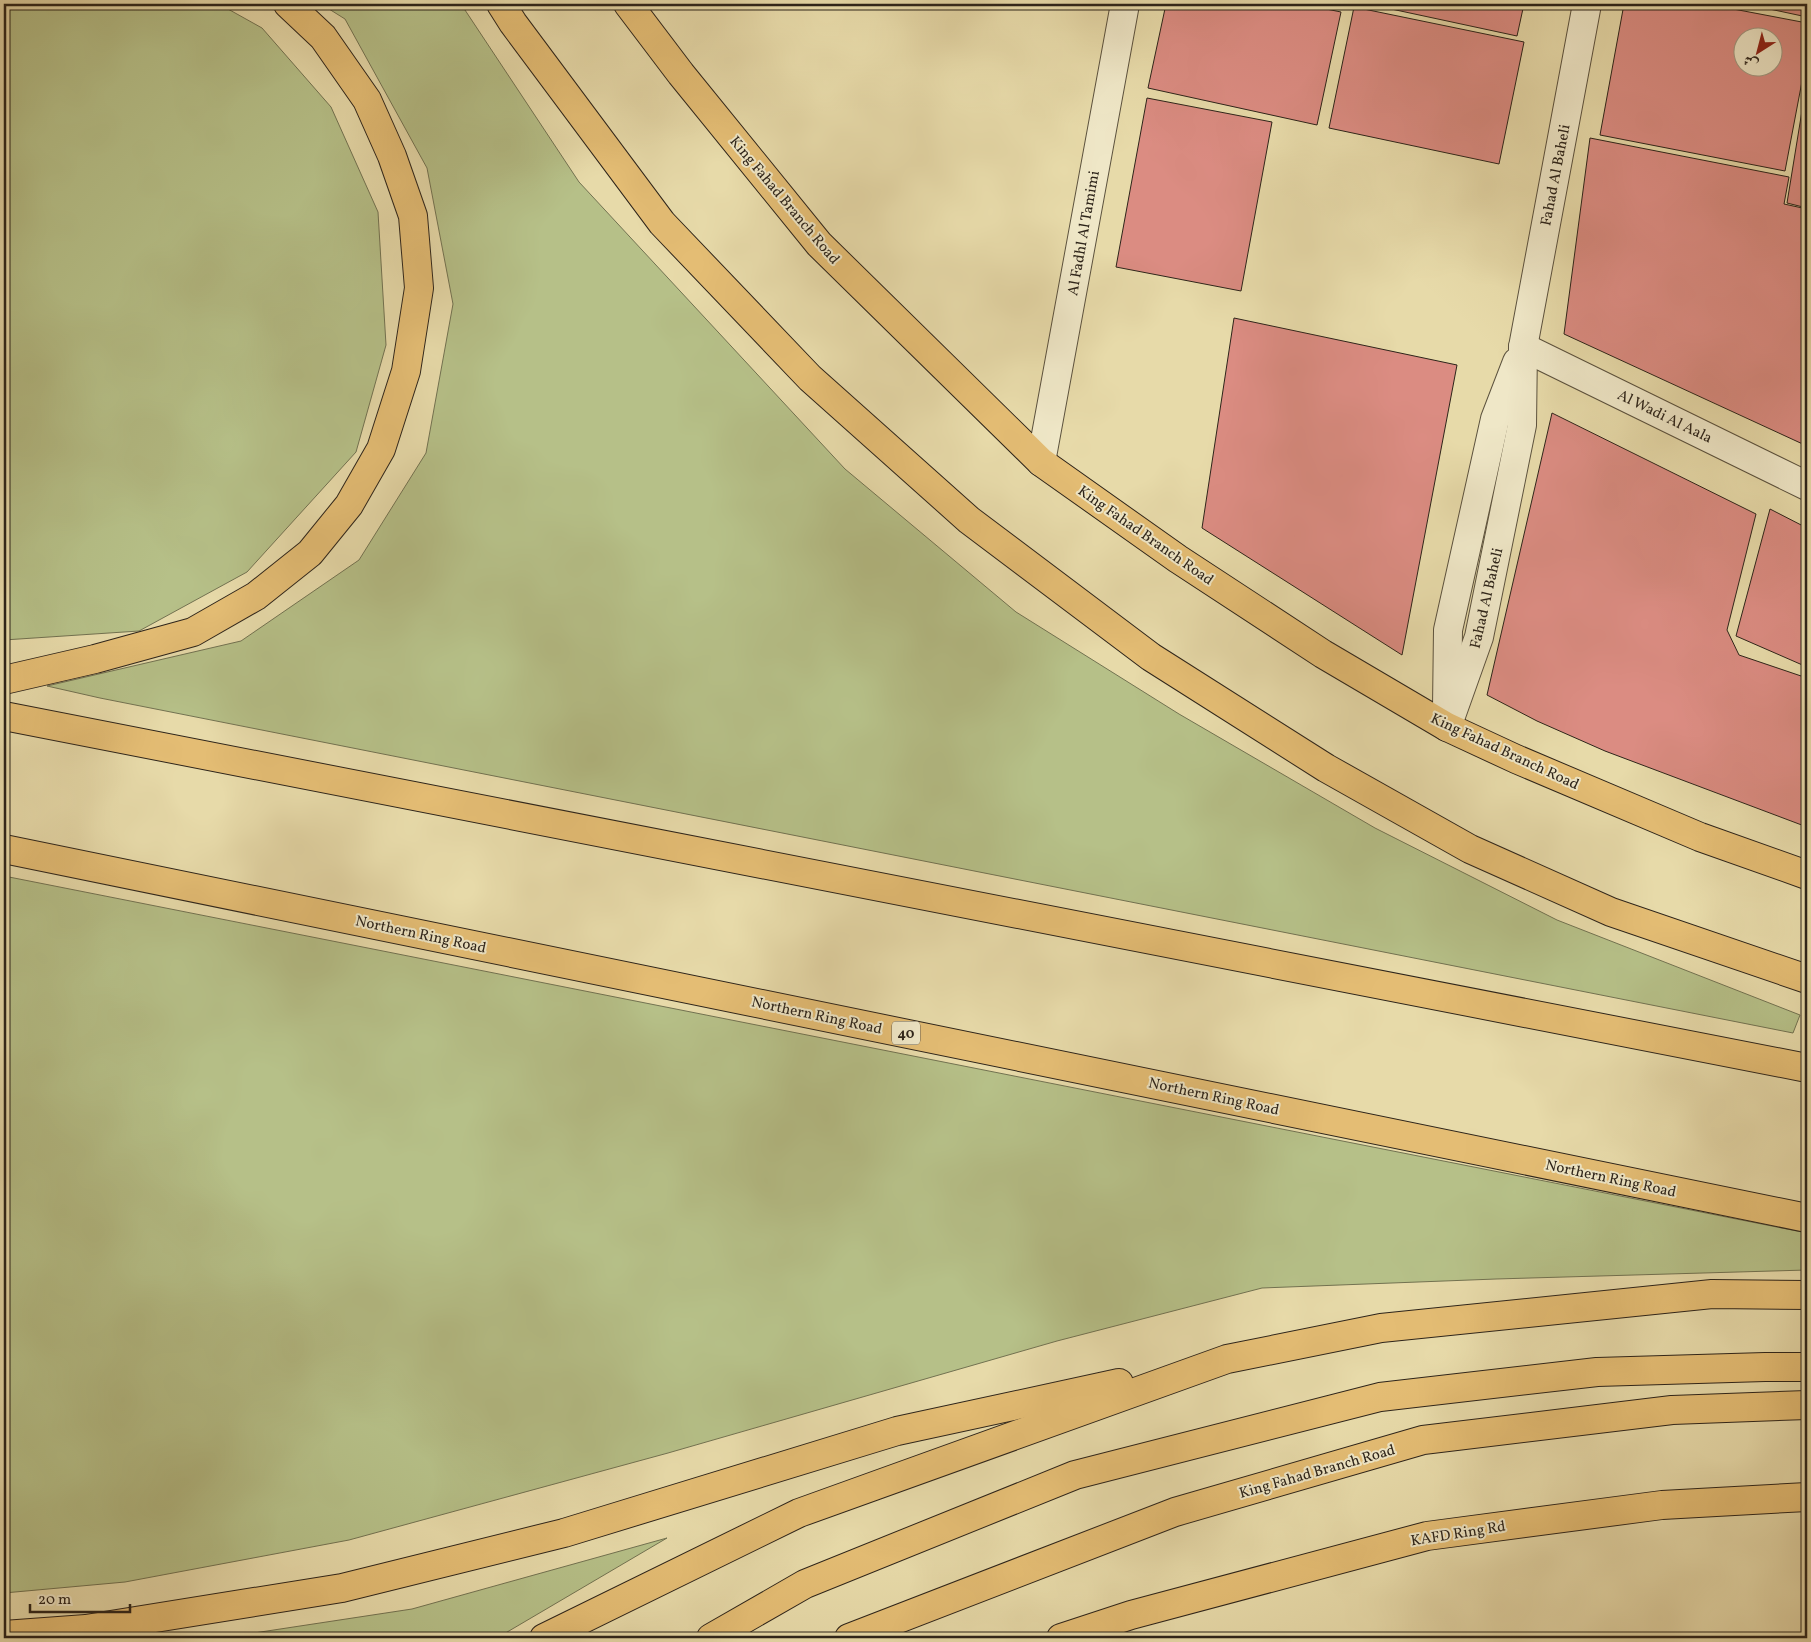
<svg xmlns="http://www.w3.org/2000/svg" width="1811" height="1642" viewBox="0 0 1811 1642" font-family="Vollkorn,Amiri,serif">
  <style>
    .green { fill: #b6c088; stroke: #727251 }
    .building { fill: #db8c82; stroke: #2d241a; fill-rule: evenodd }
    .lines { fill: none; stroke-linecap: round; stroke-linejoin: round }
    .street-casing { stroke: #5c523e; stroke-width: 30 }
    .primary-casing { stroke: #2d241a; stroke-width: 30 }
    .highway-casing { stroke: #2d241a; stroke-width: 30 }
    .street { stroke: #efe7c7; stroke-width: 28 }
    .primary { stroke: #e4bd74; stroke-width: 28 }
    .highway { stroke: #e4bd74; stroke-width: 28 }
    .labels { text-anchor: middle; stroke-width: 4; stroke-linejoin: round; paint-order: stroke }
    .shield { fill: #efe7c7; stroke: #675e4e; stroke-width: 1 }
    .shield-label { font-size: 14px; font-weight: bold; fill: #2d241a }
    .street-label { font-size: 15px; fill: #2d241a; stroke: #efe7c7 }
  </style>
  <rect width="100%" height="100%" fill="#e7daa9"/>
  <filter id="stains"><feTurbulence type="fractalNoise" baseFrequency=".004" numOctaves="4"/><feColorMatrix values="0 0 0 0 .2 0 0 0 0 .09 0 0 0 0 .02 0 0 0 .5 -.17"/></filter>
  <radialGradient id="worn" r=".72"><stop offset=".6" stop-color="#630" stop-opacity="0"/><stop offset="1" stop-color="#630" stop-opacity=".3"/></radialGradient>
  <!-- green -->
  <g class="green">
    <path d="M4,4h215l43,24 69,79 47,105 8,133 -30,107 -109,120 -108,59 -135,9z"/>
    <path d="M321,4h140l118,178 266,287 171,143 163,102 196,114 182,92 243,95 -7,18 -1693,-335 -53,-12 194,-45 118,-81 67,-107 27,-149 -26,-136 -82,-149z"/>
    <path d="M4,876l1803,357v37l-311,9 -234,9 -205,53 -389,112 -319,87 -224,42 -121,11z"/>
    <path d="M667,1538l-170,100h-276l191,-29z"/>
  </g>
  <!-- building -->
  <g class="building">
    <path d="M1166,4h136l39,8 -24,113 -169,-37z"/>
    <path d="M1368,4h156l-7,32z"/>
    <path d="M1624,4h83l100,19v32l-22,116 -185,-36zM1744,38h30v30h-30z"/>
    <path d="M1746,4h61v13z"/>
    <path d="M1354,7l170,35 -25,122 -170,-36z"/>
    <path d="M1807,80v128l-20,-5z"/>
    <path d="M1147,98l125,24 -31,169 -125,-24z"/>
    <path d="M1590,138l199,39 -5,27 23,5v237l-243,-112z"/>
    <path d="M1234,318l223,47 -55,290 -200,-127z"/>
    <path d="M1552,413l204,101 -29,116 12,25 68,23v149l-202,-76 -68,-30 -50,-26z"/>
    <path d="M1770,509l37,19v139l-71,-31z"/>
  </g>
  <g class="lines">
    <!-- street casing -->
    <g class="street-casing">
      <g id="street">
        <path d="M1523,347l284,139"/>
        <path d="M1041,462l84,-458"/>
        <path d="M1447,707l1,-77 47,-211 22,-57"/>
        <path d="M1447,727l32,-90 43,-212 1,-78 64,-343"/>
      </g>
    </g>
    <!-- primary casing -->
    <g class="primary-casing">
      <g id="primary">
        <path d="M628,4l53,70 138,170 222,218 137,97 145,95 124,73 69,32 184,78 107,38"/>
        <path d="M711,1638l94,-54 270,-109 305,-78 217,-25 168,-5h42"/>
        <path d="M849,1638l326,-126 248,-72 249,-30 135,-5"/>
        <path d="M1061,1638l70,-23 296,-79 235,-31 145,-8"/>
      </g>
    </g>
    <!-- highway casing -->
    <g class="highway-casing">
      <g id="highway">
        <path d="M501,4l12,19 149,200 148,155 159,142 182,137 175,111 144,81 141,63 196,67"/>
        <path d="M4,680l91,-21 98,-27 63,-36 54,-43 39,-48 32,-56 25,-78 13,-83 -6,-72 -21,-60 -25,-56 -44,-63 -35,-33"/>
        <path d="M4,716l1803,352"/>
        <path d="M4,849l1803,369"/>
        <path d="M4,1635l82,-6 256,-41 222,-55 333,-102 222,-48"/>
        <path d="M544,1638l255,-125 428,-154 154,-31 331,-34 95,1"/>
      </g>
    </g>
    <!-- street -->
    <use href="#street" class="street"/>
    <!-- primary -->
    <use href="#primary" class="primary"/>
    <!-- highway -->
    <use href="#highway" class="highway"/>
  </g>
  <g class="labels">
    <!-- shield labels -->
    <rect class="shield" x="892" y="1021.5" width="28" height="23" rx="4"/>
    <g class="shield-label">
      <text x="906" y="1038">40</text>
    </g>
    <!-- street labels -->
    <g class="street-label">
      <text transform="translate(1555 175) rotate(-79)" y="5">Fahad Al Baheli</text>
      <text transform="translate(785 200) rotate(50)" y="5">King Fahad Branch Road</text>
      <text transform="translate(1083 233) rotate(-80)" y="5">Al Fadhl Al Tamimi</text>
      <text transform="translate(1665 416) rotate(26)" y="5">Al Wadi Al Aala</text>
      <text transform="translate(1146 535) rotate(35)" y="5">King Fahad Branch Road</text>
      <text transform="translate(1486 598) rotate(-77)" y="5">Fahad Al Baheli</text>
      <text transform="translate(1505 751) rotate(25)" y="5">King Fahad Branch Road</text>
      <text transform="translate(421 934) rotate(12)" y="5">Northern Ring Road</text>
      <text transform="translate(817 1015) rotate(12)" y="5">Northern Ring Road</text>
      <text transform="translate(1214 1096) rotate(12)" y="5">Northern Ring Road</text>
      <text transform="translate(1611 1178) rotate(12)" y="5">Northern Ring Road</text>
      <text transform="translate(1317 1471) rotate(-16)" y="5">King Fahad Branch Road</text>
      <text transform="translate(1458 1533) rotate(-9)" y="5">KAFD Ring Rd</text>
    </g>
  </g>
  <!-- margin -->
  <rect width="1811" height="1642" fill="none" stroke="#e7daa9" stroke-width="20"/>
  <rect x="5" y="5" width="1801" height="1632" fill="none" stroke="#2d241a" stroke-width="2.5"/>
  <rect x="10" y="10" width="1791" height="1622" fill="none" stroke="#2d241a"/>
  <!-- north arrow -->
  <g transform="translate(1758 52) rotate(216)"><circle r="24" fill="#efe7c7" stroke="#a19982"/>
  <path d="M0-4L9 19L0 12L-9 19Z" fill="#8f2418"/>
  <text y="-8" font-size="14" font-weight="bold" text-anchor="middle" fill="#2d241a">ش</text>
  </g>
  <!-- scale -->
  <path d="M30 1604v8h100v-8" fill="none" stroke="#2d241a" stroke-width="2.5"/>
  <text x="38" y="1604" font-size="15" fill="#2d241a" stroke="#efe7c7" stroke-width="4" paint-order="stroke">20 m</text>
  <rect width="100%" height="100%" filter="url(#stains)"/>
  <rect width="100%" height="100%" fill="url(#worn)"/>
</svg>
